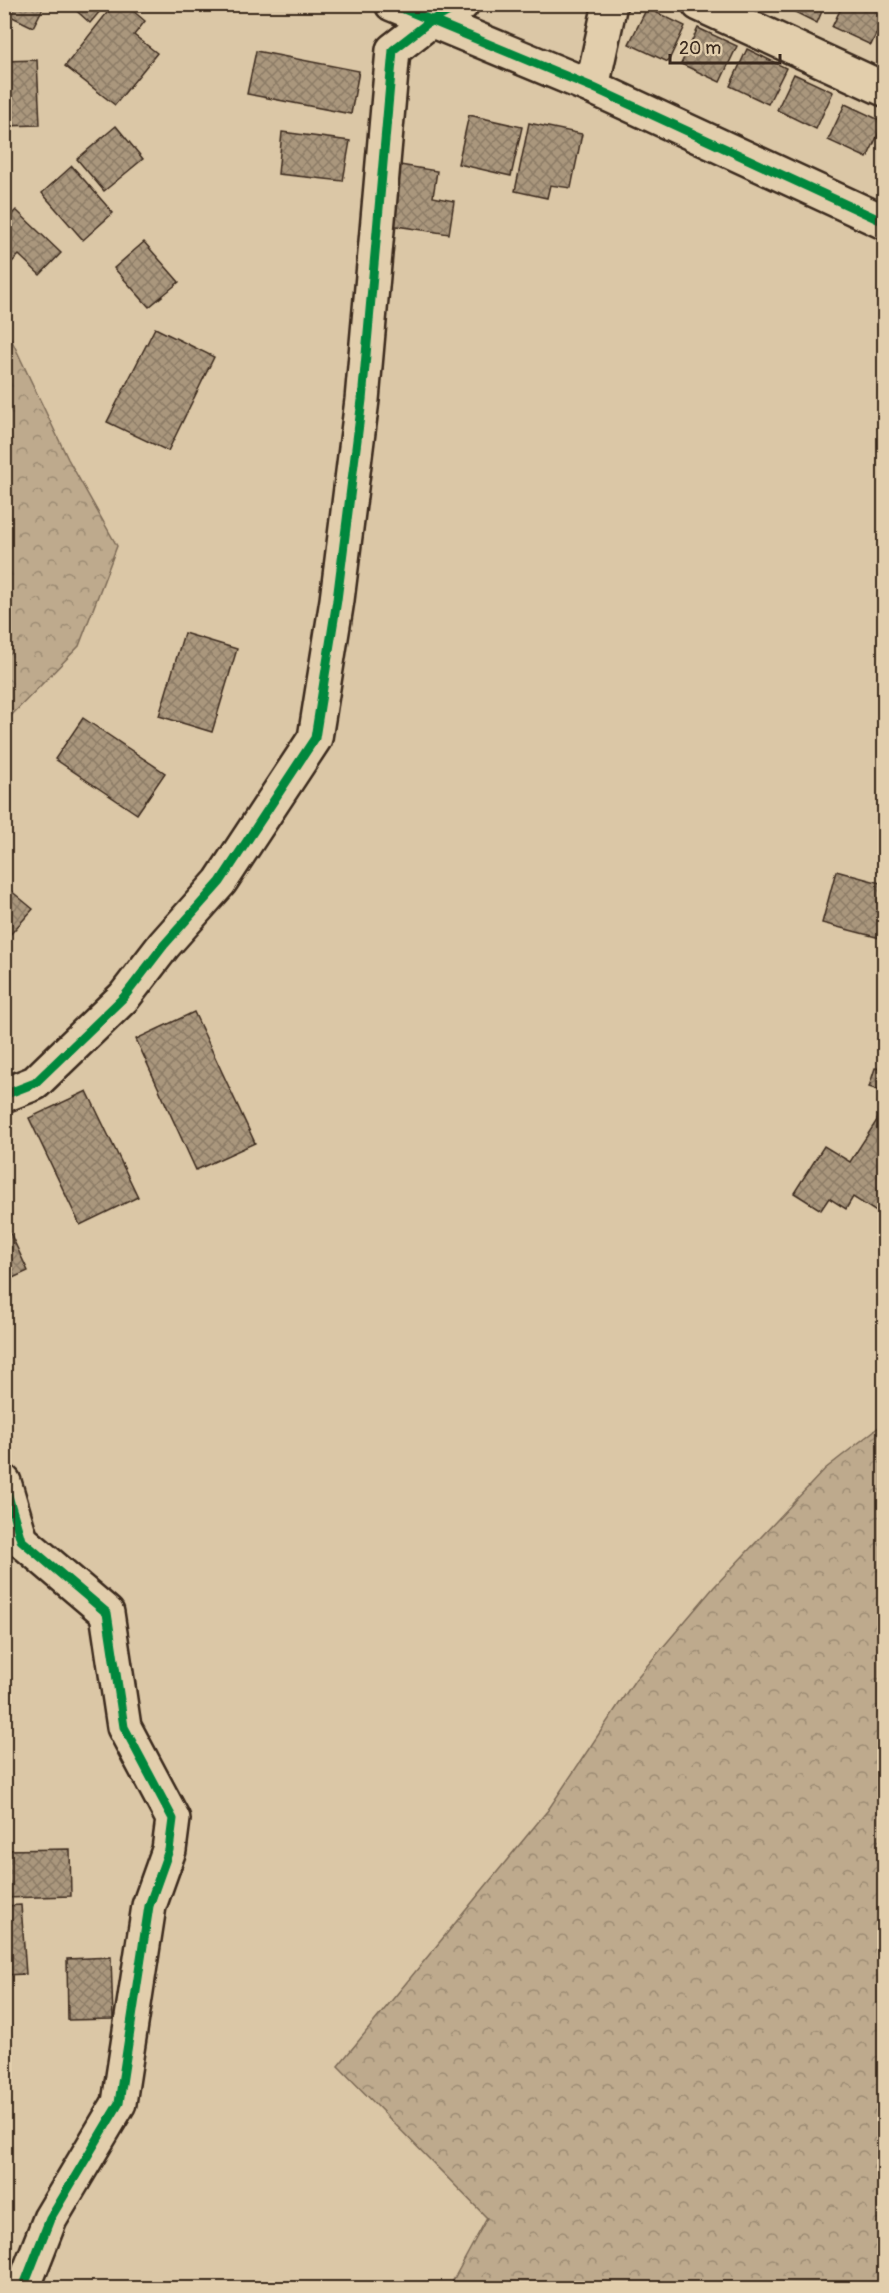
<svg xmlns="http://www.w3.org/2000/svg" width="889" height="2293" viewBox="0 0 889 2293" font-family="Pangolin,sans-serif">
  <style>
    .forest { fill: url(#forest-crowns); stroke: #7c6a56; stroke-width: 1.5 }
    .building { fill: url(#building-cross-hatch); stroke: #3b2a1e; stroke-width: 1.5 }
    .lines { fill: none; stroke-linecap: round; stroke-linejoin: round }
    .minor-casing { stroke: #3b2a1e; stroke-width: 38 }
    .minor { stroke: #e2ceac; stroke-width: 33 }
    .cycleway-casing { stroke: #e2ceac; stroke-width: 13 }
    .cycleway { stroke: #00873e; stroke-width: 9 }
  </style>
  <defs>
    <pattern id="forest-crowns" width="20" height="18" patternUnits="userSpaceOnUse" patternTransform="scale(1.5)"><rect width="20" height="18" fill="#beaa8d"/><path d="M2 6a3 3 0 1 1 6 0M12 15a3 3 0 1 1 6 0" fill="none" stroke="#9c8b73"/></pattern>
    <pattern id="building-cross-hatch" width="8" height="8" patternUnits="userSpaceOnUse" patternTransform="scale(1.5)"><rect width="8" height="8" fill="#aa977d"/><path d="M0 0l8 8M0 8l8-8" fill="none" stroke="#8c7b66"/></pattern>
  </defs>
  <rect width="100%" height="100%" fill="#dbc7a6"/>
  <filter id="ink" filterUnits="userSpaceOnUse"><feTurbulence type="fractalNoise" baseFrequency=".0167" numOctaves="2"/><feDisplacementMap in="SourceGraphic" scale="12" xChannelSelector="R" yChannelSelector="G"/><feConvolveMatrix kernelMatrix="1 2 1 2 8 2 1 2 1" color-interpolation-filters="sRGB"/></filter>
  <g filter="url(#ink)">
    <!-- forest -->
    <g class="forest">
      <path d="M4,324l64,135 49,87 -38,100 -74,76z"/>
      <path d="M884,1423v865h-435l38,-70 -149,-152 210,-256 87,-130 79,-93 111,-118z"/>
    </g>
    <!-- building -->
    <g class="building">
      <path d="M4,4h41l-12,23 -29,-14z"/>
      <path d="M69,4h37l-16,19z"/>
      <path d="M114,4h11l20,17 -11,14 23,18 -42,52 -50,-39z"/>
      <path d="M779,4h46l-8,19z"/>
      <path d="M843,4h36l5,3v10l-13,28 -39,-18z"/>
      <path d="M647,8l38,18 -17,36 -39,-18z"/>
      <path d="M698,28l39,18 -17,36 -39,-18z"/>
      <path d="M747,49l39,19 -18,36 -38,-18z"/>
      <path d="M256,51l103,20 -8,43 -104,-20z"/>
      <path d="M37,60l3,65 -36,1v-65z"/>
      <path d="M794,74l39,18 -17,37 -39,-19z"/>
      <path d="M845,104l39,18 -17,36 -39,-18z"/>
      <path d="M469,115l53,12 -11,49 -53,-12z"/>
      <path d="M529,123l53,11 -11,54 -21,-3 -3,13 -32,-7z"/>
      <path d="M116,126l27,33 -39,32 -27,-32z"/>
      <path d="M282,132l68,9 -7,40 -65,-7z"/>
      <path d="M400,165l37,6 -4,26 21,4 -5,33 -59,-9z"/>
      <path d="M72,166l41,47 -30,27 -41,-47z"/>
      <path d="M16,210l45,43 -21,22 -21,-20 -12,12 -3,-2v-43z"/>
      <path d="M144,242l35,40 -30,25 -35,-39z"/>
      <path d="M155,328l59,29 -46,94 -61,-29z"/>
      <path d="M184,633l53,16 -25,83 -53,-16z"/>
      <path d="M83,718l82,55 -28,41 -82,-55z"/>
      <path d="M836,871l48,13v55l-62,-16z"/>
      <path d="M4,885l29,24 -26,29 -3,-2z"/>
      <path d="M194,1012l61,131 -59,27 -60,-131z"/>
      <path d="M884,1020v24l-7,-3z"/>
      <path d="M875,1068l9,1v23l-15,-5z"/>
      <path d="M87,1091l51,106 -58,28 -51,-107z"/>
      <path d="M883,1111l1,93 -6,9 -25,-16 -7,12 -17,-11 -8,12 -27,-17 30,-47 26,16z"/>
      <path d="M4,1220l24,51 -24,11z"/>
      <path d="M70,1849l1,47 -66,2 -1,-48z"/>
      <path d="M21,1905l5,69 -22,1v-69z"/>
      <path d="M111,1957l2,62 -45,1 -1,-61z"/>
    </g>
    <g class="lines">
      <!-- minor casing -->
      <g class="minor-casing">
        <g id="minor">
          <path d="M392,4l200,83 292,135"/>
          <path d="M699,4l185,85"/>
          <path d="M592,87l18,-83"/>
          <path d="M4,1095l31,-12 89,-86 40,-52 56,-63 95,-144 22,-138 25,-200 31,-350 36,-28 33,-18"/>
          <path d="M4,1482l17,58 86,73 17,114 49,92 -4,31 -20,56 -30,197 -69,116 -27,69"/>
        </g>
      </g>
      <!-- minor -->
      <use href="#minor" class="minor"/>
      <!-- cycleway casing -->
      <g class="cycleway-casing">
        <g id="cycleway">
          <path d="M392,4l200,83 292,135"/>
          <path d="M4,1095l31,-12 89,-86 40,-52 56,-63 95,-144 22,-138 25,-200 31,-350 36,-28 33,-18"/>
          <path d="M4,1482l17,58 86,73 17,114 49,92 -4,31 -20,56 -30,197 -69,116 -27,69"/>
        </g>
      </g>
      <!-- cycleway -->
      <use href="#cycleway" class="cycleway"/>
    </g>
  </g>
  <!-- margin -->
  <rect width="889" height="2293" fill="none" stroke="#e2ceac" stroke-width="24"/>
  <rect x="12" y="12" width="865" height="2269" fill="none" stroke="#3b2a1e" stroke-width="2" filter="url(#ink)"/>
  <!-- scale -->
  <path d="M670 54v9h110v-9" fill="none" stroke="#3b2a1e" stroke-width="3"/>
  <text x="679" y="54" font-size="18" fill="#3b2a1e" stroke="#e2ceac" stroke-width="4.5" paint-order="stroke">20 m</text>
</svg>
